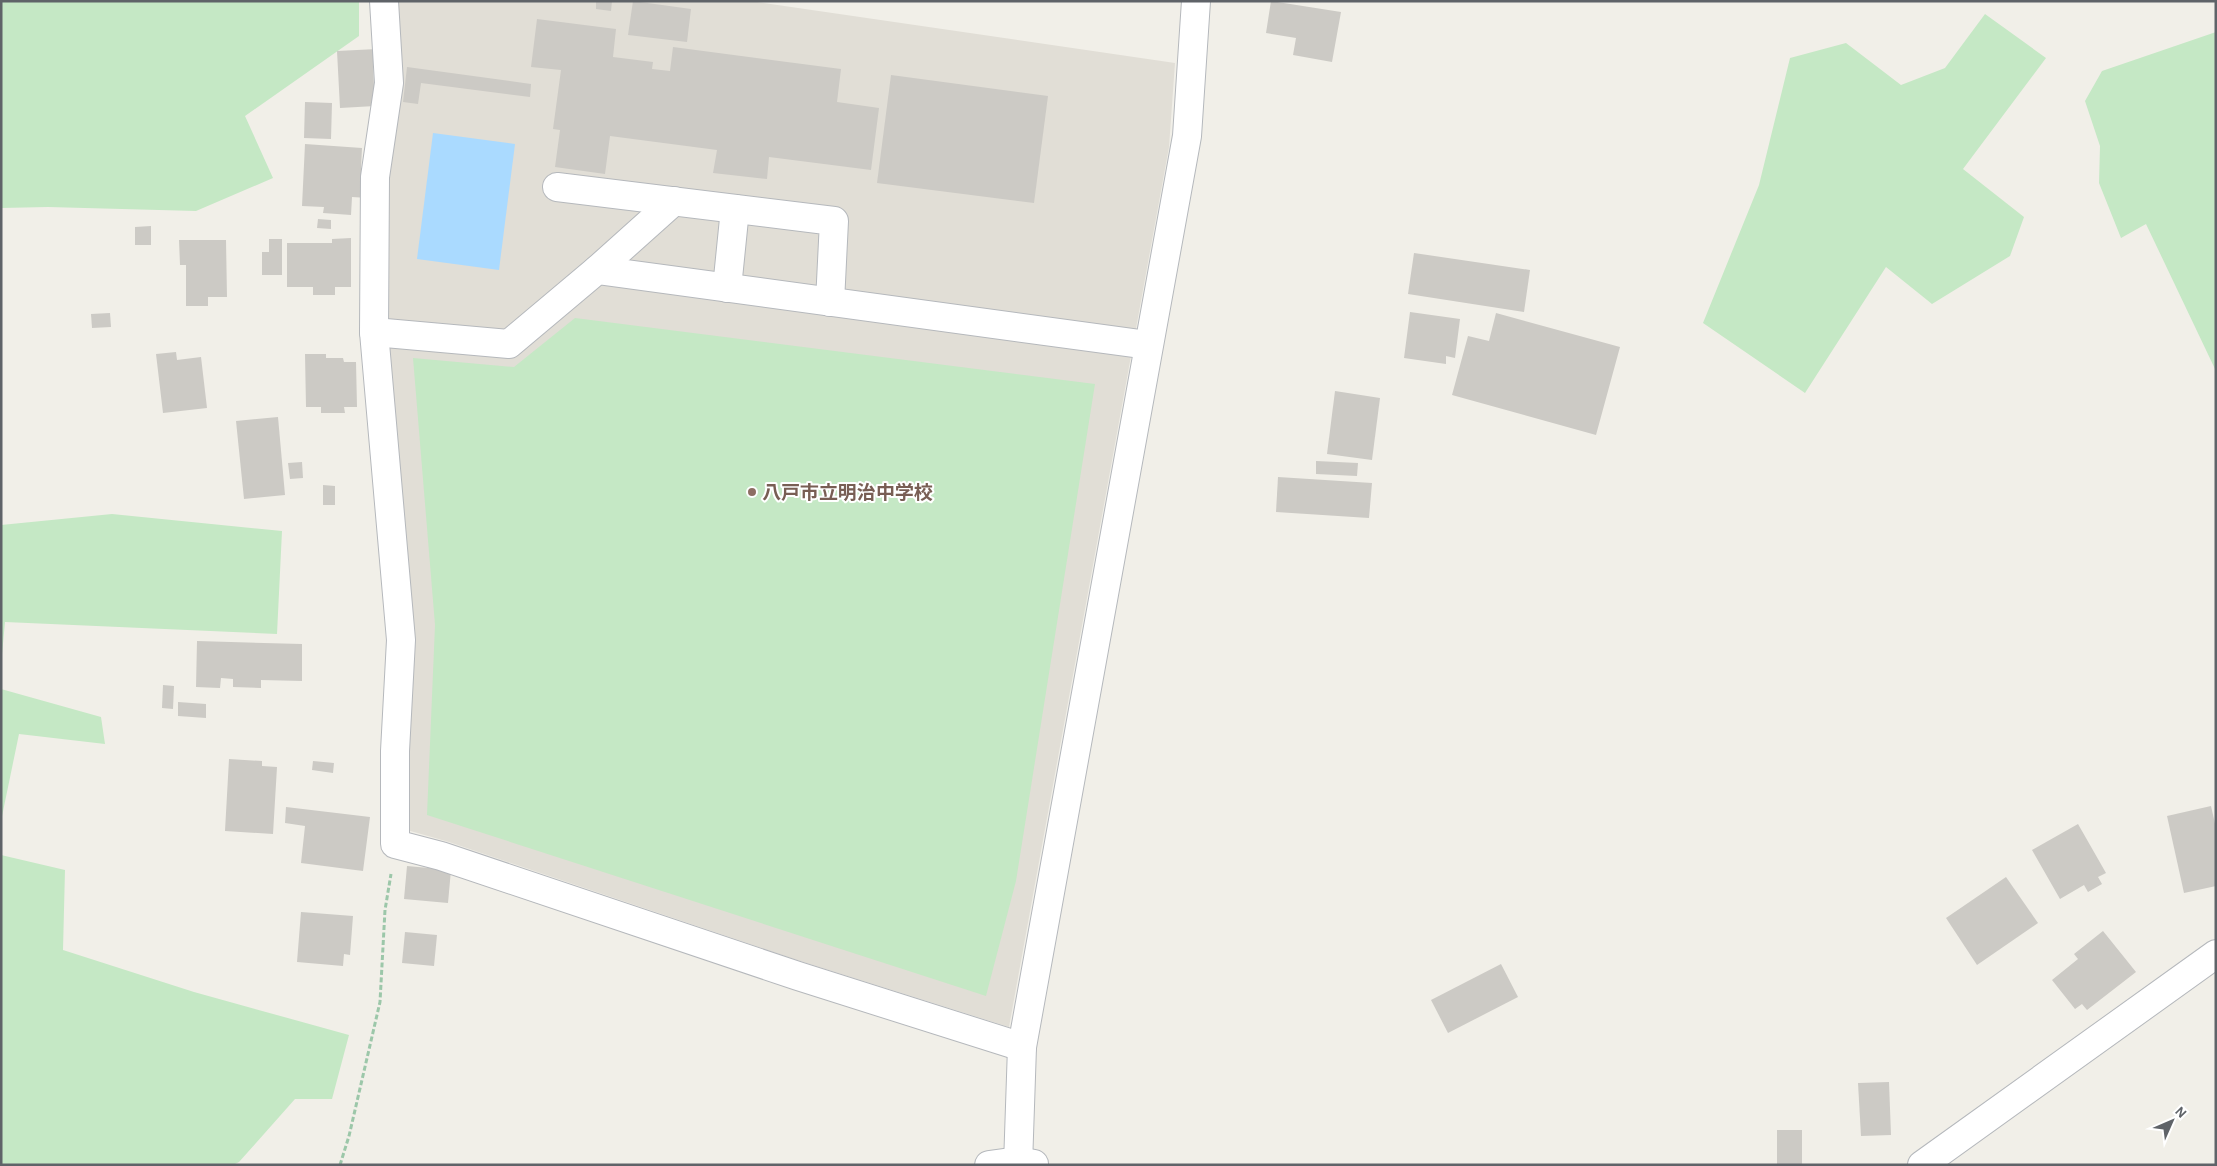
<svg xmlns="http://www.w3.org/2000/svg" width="2217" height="1166" viewBox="0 0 2217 1166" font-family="'Alegreya Sans','Noto Sans JP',sans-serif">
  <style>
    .education { fill: #e1ded6 }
    .green { fill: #c5e8c5 }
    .water { fill: #aadaff }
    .building { fill: #cccac5 }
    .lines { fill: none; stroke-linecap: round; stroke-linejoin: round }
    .minor-casing { stroke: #b5b8bc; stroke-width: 30 }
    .path { stroke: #9cc7a9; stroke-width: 3; stroke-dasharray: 5 2.5; stroke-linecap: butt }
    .minor { stroke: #fff; stroke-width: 28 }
    .education-dot { fill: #8d6e63; stroke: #fff; stroke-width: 2 }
    .labels { text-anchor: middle; stroke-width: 4; stroke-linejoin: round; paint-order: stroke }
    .education-label { font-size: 19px; font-weight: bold; fill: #785e54; stroke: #fff; text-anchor: start }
  </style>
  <rect width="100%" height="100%" fill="#f1efe8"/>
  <!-- education -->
  <path class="education" d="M391,1h359l425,62 -6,84 -160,880 -215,-68 -345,-117 -49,-14 -16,-491z"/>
  <!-- green -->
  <g class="green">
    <path d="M1,1h358v35l-114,80 28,62 -77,33 -148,-4 -47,1z"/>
    <path d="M1985,14l61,44 -83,111 61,48 -14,39 -78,48 -46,-37 -81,126 -102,-70 56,-138 31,-127 56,-15 55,42 44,-17z"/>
    <path d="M2216,32v339l-70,-147 -25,14 -22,-55 1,-37 -15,-45 17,-30z"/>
    <path d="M575,318l520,66 -79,497 -30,115 -559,-181 8,-190 -22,-267 101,9z"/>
    <path d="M112,514l170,17 -5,103 -272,-12 -4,43v-140z"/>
    <path d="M1,689l100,28 4,27 -86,-10 -18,87z"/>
    <path d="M1,855l64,15 -2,80 131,42 155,43 -17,64h-37l-56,63 -6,3h-232z"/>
  </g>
  <!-- water -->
  <path class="water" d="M433,133l82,11 -16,126 -82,-11z"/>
  <!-- building -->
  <g class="building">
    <path d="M596,1h16l-1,10 -15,-2z"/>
    <path d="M633,1l58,8 -4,33 -59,-7z"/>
    <path d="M1271,1l70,11 -9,50 -39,-7 3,-17 -30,-5z"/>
    <path d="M537,19l79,10 -3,28 40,5 -1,7 18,2 3,-24 168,22 -4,33 42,6 -8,62 -102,-13 -2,22 -54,-6 4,-23 -107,-14 -5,38 -50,-7 5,-37 -7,-1 8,-59 -30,-3z"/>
    <path d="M377,49l1,17 -5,1 2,39 -35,2 -3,-57z"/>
    <path d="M407,67l124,17 -1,13 -109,-14 -3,21 -15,-2z"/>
    <path d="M891,75l157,21 -14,107 -157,-20z"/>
    <path d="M305,102l27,1 -1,36 -27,-1z"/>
    <path d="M305,144l57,4 -1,20 9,1 -2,29 -16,-1 -1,18 -28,-2 1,-6 -22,-1z"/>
    <path d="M318,219l13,1v9l-14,-1z"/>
    <path d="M151,226v19h-16v-18z"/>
    <path d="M351,238v49h-16v8h-22v-8h-26v-44h45v-4z"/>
    <path d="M269,239h13v36h-20v-23h7z"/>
    <path d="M179,240h47l1,57h-19v9h-22v-41h-6z"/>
    <path d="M1414,253l116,17 -6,42 -116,-18z"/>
    <path d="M1410,312l50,7 -5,39 -9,-2v8l-42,-6z"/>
    <path d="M110,313l1,14 -19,1 -1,-14z"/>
    <path d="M1496,313l124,34 -24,88 -144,-40 16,-59 21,5z"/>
    <path d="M176,352l1,8 24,-3 6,51 -44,5 -7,-59z"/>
    <path d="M305,354h21v4h17l1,4h12l1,45h-13l1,6h-24v-6h-15z"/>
    <path d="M1335,391l45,7 -8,62 -45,-6z"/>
    <path d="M278,417l7,78 -41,4 -8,-78z"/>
    <path d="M1316,461l42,2 -1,13 -41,-2z"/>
    <path d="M302,462l1,16 -13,1 -2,-16z"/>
    <path d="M1278,477l94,6 -3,35 -93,-6z"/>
    <path d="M323,485l12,1v19h-12z"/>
    <path d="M197,641l105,3v37l-41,-1v8l-28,-1v-8l-12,-1 -1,10 -24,-1z"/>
    <path d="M163,685l11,1 -1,23 -11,-1z"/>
    <path d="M178,702l28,2v14l-28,-2z"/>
    <path d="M229,759l33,2v5l15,1 -4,67 -48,-3z"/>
    <path d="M313,761l21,2 -1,10 -21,-3z"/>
    <path d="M2211,806l5,22v58l-32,7 -17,-77z"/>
    <path d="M286,807l84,10 -7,54 -62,-8 4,-37 -20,-3z"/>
    <path d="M2078,824l28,49 -8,4 4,7 -14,8 -4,-7 -24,14 -28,-49z"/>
    <path d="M407,866l44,4 -3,33 -44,-4z"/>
    <path d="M2006,877l32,46 -61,42 -31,-47z"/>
    <path d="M301,912l52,4 -3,39 -6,-1 -1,12 -46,-4z"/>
    <path d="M2103,931l33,41 -49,38 -5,-6 -7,5 -23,-29 26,-21 -4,-5z"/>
    <path d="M405,932l32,3 -3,31 -32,-3z"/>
    <path d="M1501,964l17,33 -70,36 -17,-33z"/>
    <path d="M1889,1082l2,53 -30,1 -3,-53z"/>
    <rect x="1777" y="1130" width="25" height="35"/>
  </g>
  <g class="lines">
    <!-- minor casing -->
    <g class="minor-casing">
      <g id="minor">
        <path d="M384,1l5,82 -14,94 -1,155 27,308 -6,111v93l46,12 357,120 224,71"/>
        <path d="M557,187l277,34 -4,81"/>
        <path d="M597,270l77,-69"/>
        <path d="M727,288l8,-79"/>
        <path d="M374,332l135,12 88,-74 551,75"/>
        <path d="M989,1165l29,-4 16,3"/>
        <path d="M1018,1165l4,-118 165,-911 9,-135"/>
        <path d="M1922,1165l294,-211"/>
      </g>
    </g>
    <!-- path -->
    <path class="path" d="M340,1165l9,-29 31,-134 5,-92 6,-36"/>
    <!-- minor -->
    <use href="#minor" class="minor"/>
  </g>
  <!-- markers -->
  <circle class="education-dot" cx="752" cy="492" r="5"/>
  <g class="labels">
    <!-- education labels -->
    <g class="education-label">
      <text x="762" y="499">八戸市立明治中学校</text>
    </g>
  </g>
  <!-- border -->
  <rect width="2217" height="1166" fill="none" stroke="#5f6368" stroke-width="5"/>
  <!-- north arrow -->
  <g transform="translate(2172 1121) rotate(45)" stroke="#ffffff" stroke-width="4" paint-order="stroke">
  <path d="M0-4L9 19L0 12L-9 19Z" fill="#5f6368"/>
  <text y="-8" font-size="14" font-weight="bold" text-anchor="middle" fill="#5f6368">N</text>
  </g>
</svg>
